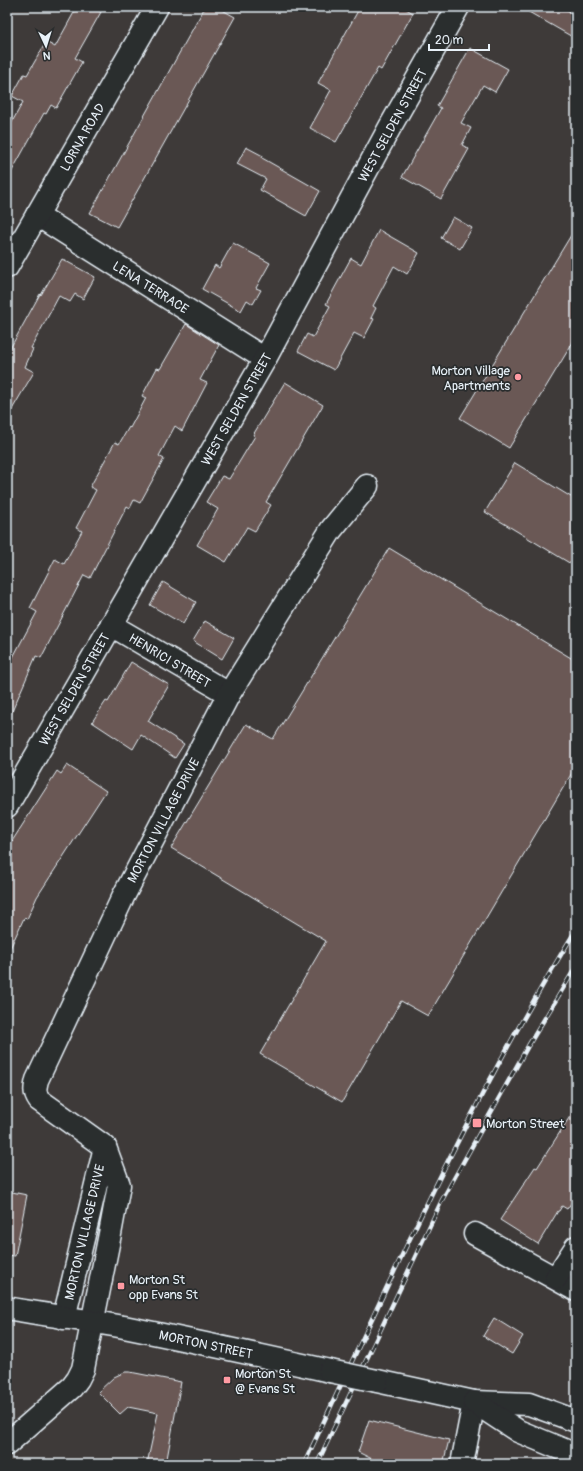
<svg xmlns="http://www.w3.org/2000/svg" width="583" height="1471" viewBox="0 0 583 1471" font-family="Pangolin,sans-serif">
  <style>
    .building { fill: #6b5954; stroke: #e8f1f8 }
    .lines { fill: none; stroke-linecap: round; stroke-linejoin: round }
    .minor-casing { stroke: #e8f1f8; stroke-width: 25 }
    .highway-casing { stroke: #e8f1f8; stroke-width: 25 }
    .minor { stroke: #2a2d2e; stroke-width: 22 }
    .highway { stroke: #2a2d2e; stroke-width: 22 }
    .rail-casing { stroke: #e8f1f8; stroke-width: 4.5 }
    .rail { stroke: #2a2d2e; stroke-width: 3; stroke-dasharray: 9; stroke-linecap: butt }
    .highway-bridge-casing { stroke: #e8f1f8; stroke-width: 25; stroke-linecap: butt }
    .highway-bridge { stroke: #2a2d2e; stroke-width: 22 }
    .poi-dot { fill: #ff9aa2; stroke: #2a2d2e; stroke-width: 1.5 }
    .labels { text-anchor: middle; stroke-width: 3.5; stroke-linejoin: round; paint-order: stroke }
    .street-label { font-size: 13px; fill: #e8f1f8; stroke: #2a2d2e }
    .poi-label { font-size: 13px; fill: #e8f1f8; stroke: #2a2d2e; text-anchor: start }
  </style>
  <rect width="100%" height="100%" fill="#3e3a39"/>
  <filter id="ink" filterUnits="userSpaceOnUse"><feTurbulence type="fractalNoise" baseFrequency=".025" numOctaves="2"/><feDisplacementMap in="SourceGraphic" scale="8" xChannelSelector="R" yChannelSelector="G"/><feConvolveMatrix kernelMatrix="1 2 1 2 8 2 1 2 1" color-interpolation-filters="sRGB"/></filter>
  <g filter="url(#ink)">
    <!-- building -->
    <g class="building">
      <path d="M77,7h15l9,5 -26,46 7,4 -26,46 -5,-3 -5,9 -2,-1 -37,67v-49l16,-29 -11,-6 12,-22 3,1 19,-33 9,5z"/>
      <path d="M205,7h12l18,10 -118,210 -27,-14z"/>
      <path d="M360,7h43l10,6 -32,57 -3,-2 -42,74 -26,-14 21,-38 -13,-7z"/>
      <path d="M520,7h42l14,8v24z"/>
      <path d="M470,48l38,21 -13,23 -12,-7 -22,38 10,5 -9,17 7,4 -28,50 -39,-22 39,-69 -4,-2z"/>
      <path d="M246,147l17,9 -1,2 58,33 -14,25 -46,-26 6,-11 -29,-15z"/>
      <path d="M453,217l19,11 -12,21 -19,-11z"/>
      <path d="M576,227v110l-67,111 -49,-30z"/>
      <path d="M379,230l40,23 -12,21 -13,-8 -21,40 3,2 -5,10 3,1 -10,19 -10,-5 -20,37 -36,-19 9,-17 6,3 17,-31 -4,-2 25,-46 10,6z"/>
      <path d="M233,243l37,20 -14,25 5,2 -8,14 -6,-4 -6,11 -39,-22 13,-24 4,3z"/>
      <path d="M62,259l33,18 -12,22 -8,-5 -5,8 -11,-6 -28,52 2,1 -8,18 9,5 -27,46v-64l33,-60 1,1z"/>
      <path d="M186,324l33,21 -19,35 7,3 -25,48 -7,-5 -16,30 5,3 -24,44 -6,-3 -4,8 -3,-2 -37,72 -6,-3 -43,83 -5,-2 -29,67v-64l4,2 26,-49 -7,-4 25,-49 9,5 18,-33 -6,-3 20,-38 -6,-3 25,-45 4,2 10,-17 1,1 16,-30 -4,-2 15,-28 3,1z"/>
      <path d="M285,382l38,23 -57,97 5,3 -16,26 -8,-4 -21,35 -29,-17 21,-36 -12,-7 16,-26 7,3 26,-43 -2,-1z"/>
      <path d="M515,463l61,37v67l-91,-55z"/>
      <path d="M389,548l187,113v105l-148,250 -27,-15 -59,101 -82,-48 66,-113 -155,-93 75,-124 27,15z"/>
      <path d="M163,582l33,20 -13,22 -33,-19z"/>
      <path d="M205,621l29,17 -12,21 -29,-18z"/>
      <path d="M131,662l38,23 -21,36 36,23 -9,14 -34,-23 -8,14 -41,-27 14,-21 2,1z"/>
      <path d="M67,765l39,26 -69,106 -10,22 -3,-1 -17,37v-106l50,-78 4,3z"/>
      <path d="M576,1107v89l-9,13 -5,-3 -3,5h-1l-20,33 -38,-24 35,-53 2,1z"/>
      <path d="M7,1191l20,4 -12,61 -8,-1z"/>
      <path d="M494,1318l29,18 -11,18 -29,-18z"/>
      <path d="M125,1372h5l51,10 -15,82h-19l11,-51 -30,-6 -8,7 -22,-22 16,-15z"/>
      <path d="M369,1420l80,20 -6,24h-53l-14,-3 -18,-9z"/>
    </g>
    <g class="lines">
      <!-- minor casing -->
      <g class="minor-casing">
        <g id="minor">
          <path d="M37,215l228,144"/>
          <path d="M7,267l150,-260"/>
          <path d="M111,625l118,69"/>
          <path d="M7,806l258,-447 125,-232 68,-120"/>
          <path d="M475,1234l101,56"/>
          <path d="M556,1278l20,-31"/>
          <path d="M64,1318l41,-171"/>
          <path d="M7,1444l65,-57 6,-8 5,-10 27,-135 9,-49 -14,-38 -66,-47c-5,-7 -4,-12 -2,-20l86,-183 106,-203 102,-164 36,-44"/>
          <path d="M462,1464l12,-62"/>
        </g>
      </g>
      <!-- highway casing -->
      <g class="highway-casing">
        <g id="highway">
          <path d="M7,1308c39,7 78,12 117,19 69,14 138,29 206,44"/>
          <path d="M377,1381l97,21 55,2 47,17"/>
          <path d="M474,1402l44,29 58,24"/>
        </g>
      </g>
      <!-- minor -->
      <use href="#minor" class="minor"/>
      <!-- highway -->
      <use href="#highway" class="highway"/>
      <!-- rail casing -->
      <g class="rail-casing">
        <g id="rail">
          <path d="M304,1464c85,-181 166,-364 272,-534"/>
          <path d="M317,1464l125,-264 86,-154 48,-79"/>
        </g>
      </g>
      <!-- rail -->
      <use href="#rail" class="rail"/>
      <!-- highway-bridge casing -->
      <g class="highway-bridge-casing">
        <path id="highway-bridge" d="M330,1371l47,10"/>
      </g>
      <!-- highway-bridge -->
      <use href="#highway-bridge" class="highway-bridge"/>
    </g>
  </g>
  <!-- markers -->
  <g class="poi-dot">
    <circle cx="518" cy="377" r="4"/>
    <rect x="472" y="1118" width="10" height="10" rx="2"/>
    <rect x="117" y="1282" width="8" height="8" rx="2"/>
    <rect x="223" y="1376" width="8" height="8" rx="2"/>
  </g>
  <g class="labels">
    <!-- street labels -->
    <g class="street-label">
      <text transform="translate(392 125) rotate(-61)" y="5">WEST SELDEN STREET</text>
      <text transform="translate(82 137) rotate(-60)" y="5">LORNA ROAD</text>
      <text transform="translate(151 287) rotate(32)" y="5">LENA TERRACE</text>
      <text transform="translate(236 409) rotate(-60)" y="5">WEST SELDEN STREET</text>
      <text transform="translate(170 660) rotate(31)" y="5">HENRICI STREET</text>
      <text transform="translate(74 689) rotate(-60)" y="5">WEST SELDEN STREET</text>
      <text transform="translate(163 820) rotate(-62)" y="5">MORTON VILLAGE DRIVE</text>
      <text transform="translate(84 1232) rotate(-77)" y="5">MORTON VILLAGE DRIVE</text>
      <text transform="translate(206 1344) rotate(12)" y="5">MORTON STREET</text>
    </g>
    <!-- poi labels -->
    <g class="poi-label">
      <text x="510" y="375" text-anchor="end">Morton Village<tspan x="510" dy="15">Apartments</tspan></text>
      <text x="486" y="1128">Morton Street</text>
      <text x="129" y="1284">Morton St<tspan x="129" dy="15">opp Evans St</tspan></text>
      <text x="235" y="1378">Morton St<tspan x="235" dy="15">@ Evans St</tspan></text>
    </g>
  </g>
  <!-- margin -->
  <rect width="583" height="1471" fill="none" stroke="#2a2d2e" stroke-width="24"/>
  <rect x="12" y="12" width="559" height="1447" fill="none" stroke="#e8f1f8" stroke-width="1.5" filter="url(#ink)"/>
  <!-- north arrow -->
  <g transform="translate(46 46) rotate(176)" stroke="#2a2d2e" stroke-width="3" paint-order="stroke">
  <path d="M0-3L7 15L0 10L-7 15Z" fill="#e8f1f8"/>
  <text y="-6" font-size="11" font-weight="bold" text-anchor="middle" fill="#e8f1f8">N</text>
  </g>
  <!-- scale -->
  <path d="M429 44v6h60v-6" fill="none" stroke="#e8f1f8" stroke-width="2"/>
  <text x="435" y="44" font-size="12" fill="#e8f1f8" stroke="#2a2d2e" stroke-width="3" paint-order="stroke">20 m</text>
</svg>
